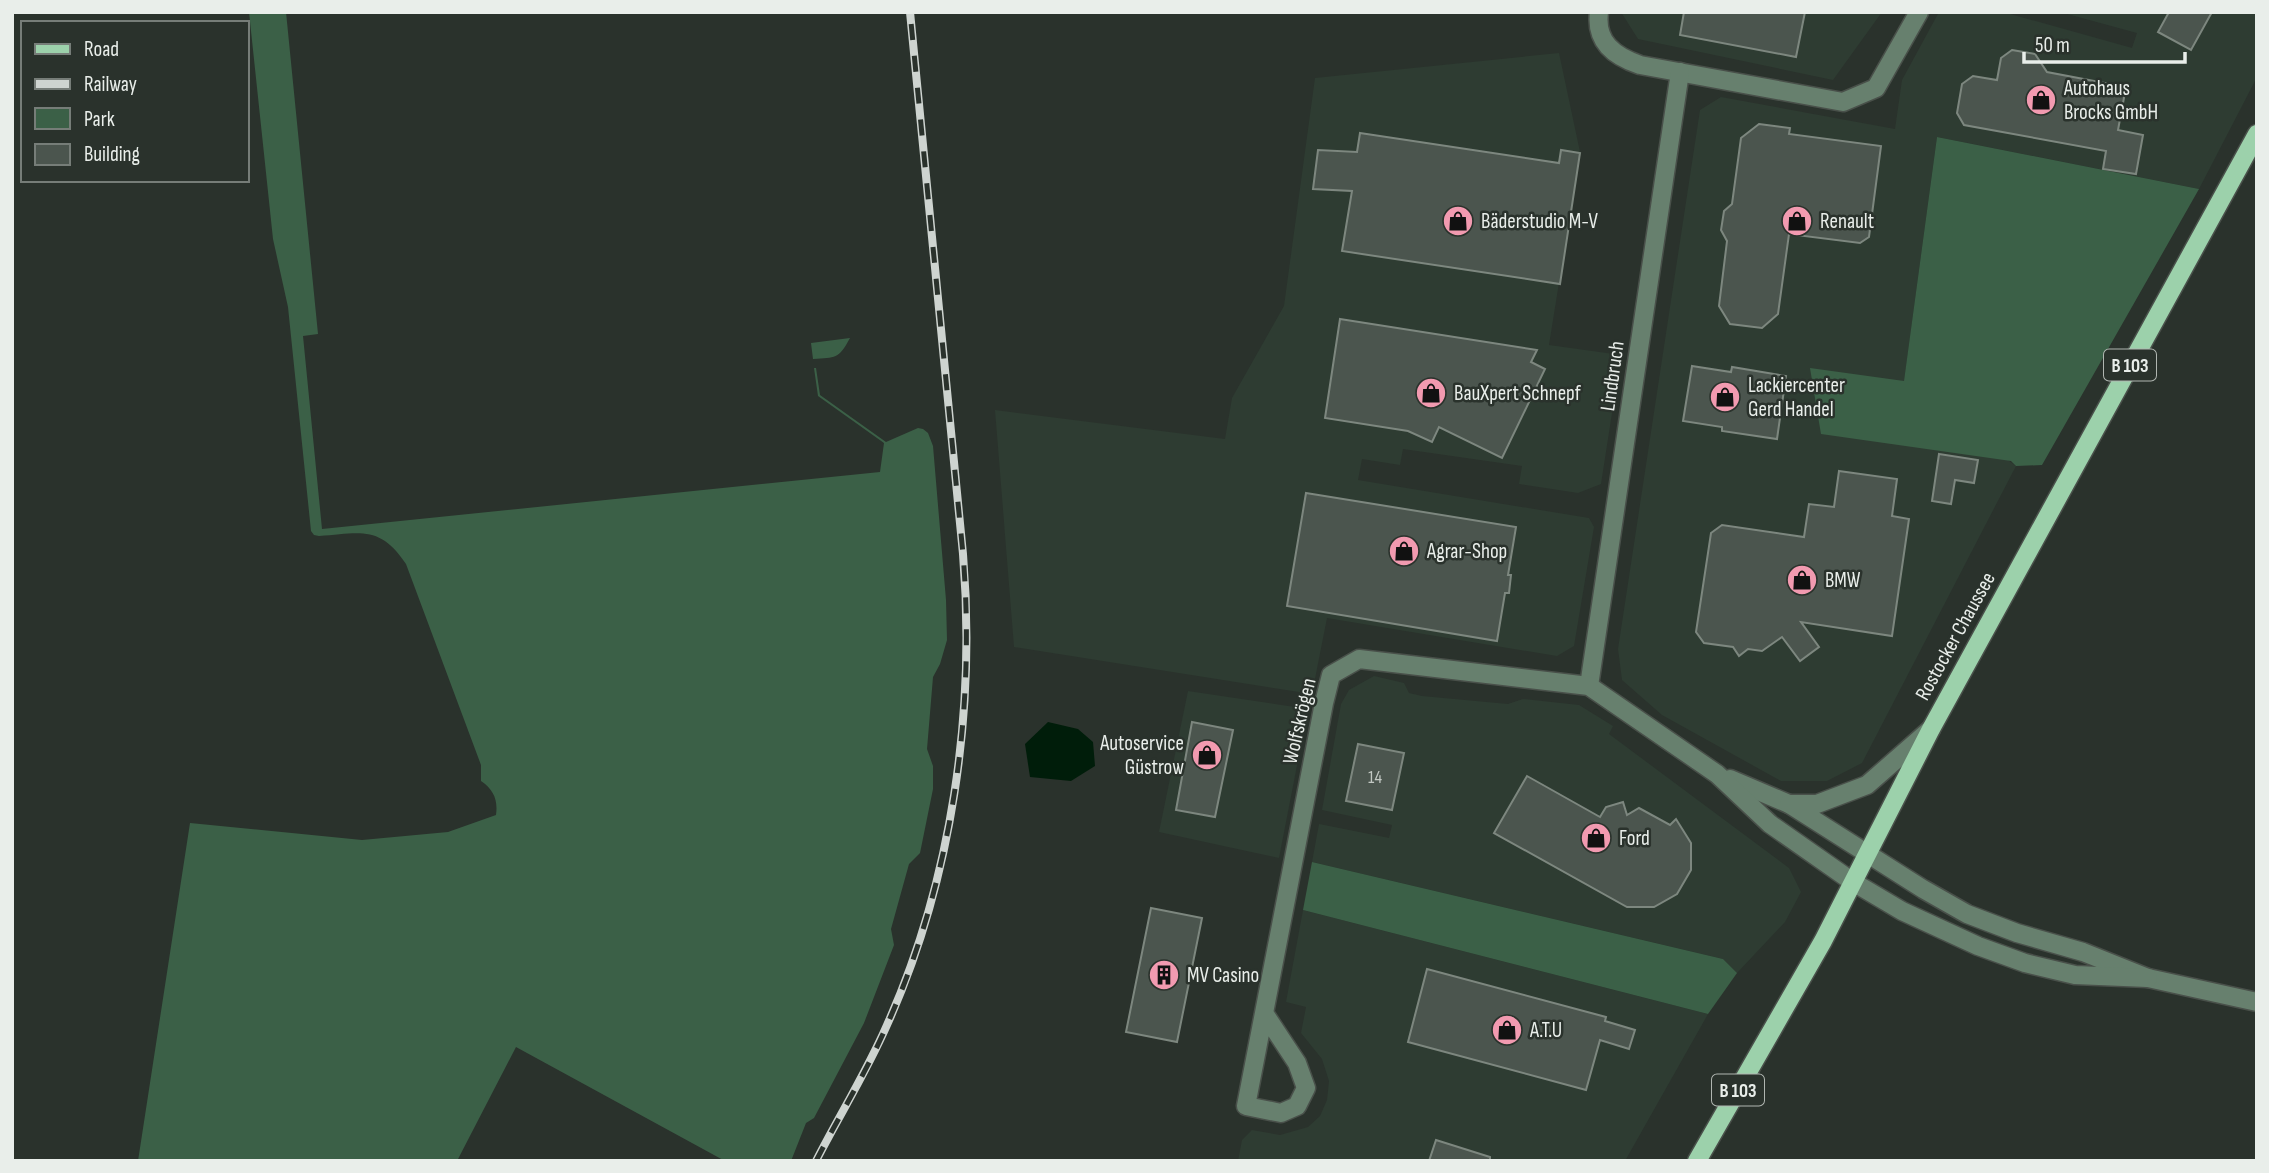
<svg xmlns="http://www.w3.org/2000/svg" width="2269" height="1173" viewBox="0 0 2269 1173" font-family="'Sofia Sans Condensed',sans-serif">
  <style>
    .built { fill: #2e3c32 }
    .green { fill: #3b6047 }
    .water { fill: #001d0a }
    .building { fill: #4b554e; stroke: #7d877f; stroke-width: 2 }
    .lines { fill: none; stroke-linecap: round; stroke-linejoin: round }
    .minor-casing { stroke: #49504a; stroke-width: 21 }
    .major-casing { stroke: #49504a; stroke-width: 21 }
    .minor { stroke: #67806e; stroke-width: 18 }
    .major { stroke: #9cd1ab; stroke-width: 18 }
    .rail-casing { stroke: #ced4d0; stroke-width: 8 }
    .rail { stroke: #2a322c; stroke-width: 5; stroke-dasharray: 16; stroke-linecap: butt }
    .labels { text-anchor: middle; stroke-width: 5; stroke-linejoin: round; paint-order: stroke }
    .number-label { font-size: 18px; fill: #c2c8c3 }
    .shield { fill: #2a322c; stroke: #b0b6b1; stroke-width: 2 }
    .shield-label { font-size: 19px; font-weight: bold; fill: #e9eeea }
    .poi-label { font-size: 21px; fill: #e9eeea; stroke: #2a322c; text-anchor: start }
    .street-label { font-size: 21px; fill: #e9eeea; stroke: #2a322c }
  </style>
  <rect width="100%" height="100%" fill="#2a322c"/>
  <!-- built -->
  <g class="built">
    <path d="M1621,12h261l-49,68 -195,-41z"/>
    <path d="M1939,12h64l129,36 5,-15 -77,-21h197v65l-58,112 -262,-52 -33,245 112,84 -154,297 -35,18h-46l-119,-66 -40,-35 -4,-31 82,-539 21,-13 174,32 7,-49z"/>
    <path d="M1559,53l21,99 -31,193 72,10 -20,129 -23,9 -59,-9 3,-18 -119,-17 -3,16 -38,-6 -4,21 231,38 5,9 -20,119 -17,10 -230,-38 -15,76 -298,-47 -19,-237 230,29 7,-41 52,-92 31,-228z"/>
    <path d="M1374,676l30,7 5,10 13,3 86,8 15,-5 56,6 34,21 -4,8 180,134 12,24 -16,30 -48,51 -14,-14 -411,-97 7,-38 70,14 3,-13 -70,-15 19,-106 8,-14z"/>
    <path d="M1188,691l120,18 -29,149 -120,-26z"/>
    <path d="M1303,910l405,104 -83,147h-387l4,-21 10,-10 28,5 28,-8 12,-11 7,-16 2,-19 -7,-22 -21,-26 5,-26 -20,-5z"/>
  </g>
  <!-- green -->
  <g class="green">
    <path d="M249,12h37l32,322 -15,2 19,193 558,-57 4,-29 -66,-47 -4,-28h2l4,27 66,47 32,-14 5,1 5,4 5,13 13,154 1,40 -7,24 -7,13 -6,72 6,17v23l-13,64 -11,11 -18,65 3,16 -30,78 -50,95 -8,5 -15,38h-66l-209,-114 -59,114h-319l52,-338 172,17 86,-8 48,-17c2,-15 -2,-25 -15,-34v-16l-75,-201c-26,-39 -45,-31 -87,-28l-5,-1 -3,-4 -23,-224 -15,-68z"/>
    <path d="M1937,137l262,52 -157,276 -26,1 -5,-5 -190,-27 -11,-66 94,13z"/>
    <path d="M850,338c-12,22 -14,19 -37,21l-2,-16z"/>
    <path d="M1312,862l411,97 14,14 -29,41 -405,-104z"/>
  </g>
  <!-- water -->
  <path class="water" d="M1048,722l30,7 15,13 2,24 -24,15 -41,-4 -5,-33z"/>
  <!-- building -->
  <g class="building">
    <path d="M1684,12h121l-9,45 -116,-22z"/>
    <path d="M2169,12h43l-21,38 -33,-18z"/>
    <path d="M2012,50l23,4 12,18 79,15 -8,43 25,5 -7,39 -33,-5 3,-18 -142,-26 -7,-12 5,-29 11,-8 24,4 4,-22z"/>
    <path d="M1759,124l31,4 -1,6 92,12 -12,91 -9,6 -71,-9 -11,80 -16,14 -32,-4 -11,-18 8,-65 -6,-11 3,-19 8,-7 9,-66z"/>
    <path d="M1360,133l199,30 2,-13 19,3 -20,131 -218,-33 10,-60 -39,-2 5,-39 39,2z"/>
    <path d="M1340,319l197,31 -6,12 14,7 -43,89 -63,-31 -7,15 -24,-11 -83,-13z"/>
    <path d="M1692,366l39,6 1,-5 54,9 -9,63 -55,-8v-4l-39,-6z"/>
    <path d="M1939,454l39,6 -4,23 -19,-3 -4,24 -19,-3z"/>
    <path d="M1839,471l58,8 -5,37 17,3 -17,117 -91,-14 18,25 -19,14 -18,-24 -20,14 -14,-2 -9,7 -6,-9 -29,-4 -8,-11 15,-99 11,-8 82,12 5,-33 25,3z"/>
    <path d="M1306,493l210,34 -8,48h3l-2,18h-4l-8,48 -210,-35z"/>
    <path d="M1192,722l41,8 -18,87 -39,-7z"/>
    <path d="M1358,744l46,9 -12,57 -46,-9z"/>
    <path d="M1527,776l73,41 6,-10 17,-5 4,13 12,-7 31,17 6,-6 15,24v27l-14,24 -23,13h-27l-133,-74z"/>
    <path d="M1151,908l51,10 -25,124 -51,-10z"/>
    <path d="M1427,969l179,48 -1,4 30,9 -6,19 -29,-9 -14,50 -178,-48z"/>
    <path d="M1436,1140l54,17v4h-61z"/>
  </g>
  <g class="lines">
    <!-- minor casing -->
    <g class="minor-casing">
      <g id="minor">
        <path d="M1599,12c-4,30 15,44 41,53l203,37 33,-14 43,-76"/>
        <path d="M1589,686l91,-614"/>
        <path d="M1730,779l59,25 134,85 44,25 50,19 66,19 65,26 109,24"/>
        <path d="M1789,804h28l50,-19 64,-56"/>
        <path d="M1264,1013l33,50 9,25 -9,18 -16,7 -35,-7 78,-403 7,-28 28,-16 230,27 128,88 53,50 83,58 49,29 76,35 47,17 50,12 73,3"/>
      </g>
    </g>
    <!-- major casing -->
    <g class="major-casing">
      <path id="major" d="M1697,1161l126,-220 108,-212 326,-595"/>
    </g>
    <!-- minor -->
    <use href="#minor" class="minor"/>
    <!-- major -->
    <use href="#major" class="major"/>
    <!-- rail casing -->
    <g class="rail-casing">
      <path id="rail" d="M816,1161c23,-45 51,-90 71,-136 65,-145 89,-314 76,-471l-53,-542"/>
    </g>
    <!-- rail -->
    <use href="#rail" class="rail"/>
  </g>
  <!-- icons -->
  <defs>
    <g id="shop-disc" transform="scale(1.575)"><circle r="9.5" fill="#f29ab0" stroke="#2a322c"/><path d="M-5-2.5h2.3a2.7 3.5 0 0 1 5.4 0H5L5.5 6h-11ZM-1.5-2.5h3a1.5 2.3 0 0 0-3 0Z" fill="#111"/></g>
    <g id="building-disc" transform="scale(1.575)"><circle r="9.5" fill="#f29ab0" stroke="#2a322c"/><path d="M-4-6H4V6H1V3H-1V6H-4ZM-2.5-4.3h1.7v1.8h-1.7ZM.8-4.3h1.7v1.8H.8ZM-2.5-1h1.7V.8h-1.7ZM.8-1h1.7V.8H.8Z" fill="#111"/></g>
  </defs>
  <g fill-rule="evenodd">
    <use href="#shop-disc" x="2041" y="100"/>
    <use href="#shop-disc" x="1458" y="221"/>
    <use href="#shop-disc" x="1797" y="221"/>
    <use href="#shop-disc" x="1431" y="393"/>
    <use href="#shop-disc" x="1725" y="397"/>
    <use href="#shop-disc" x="1404" y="551"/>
    <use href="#shop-disc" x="1802" y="580"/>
    <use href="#shop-disc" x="1207" y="755"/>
    <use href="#shop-disc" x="1596" y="838"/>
    <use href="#building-disc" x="1164" y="975"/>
    <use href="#shop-disc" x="1507" y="1030"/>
  </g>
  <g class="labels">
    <!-- number labels -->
    <g class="number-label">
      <text x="1375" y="783">14</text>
    </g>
    <!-- shield labels -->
    <g class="shield">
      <rect x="2104" y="349.5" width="52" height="31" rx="5"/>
      <rect x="1712" y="1074.5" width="52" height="31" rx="5"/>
    </g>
    <g class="shield-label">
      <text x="2130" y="372">B 103</text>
      <text x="1738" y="1097">B 103</text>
    </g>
    <!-- poi labels -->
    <g class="poi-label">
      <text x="2064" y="95">Autohaus<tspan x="2064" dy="24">Brocks GmbH</tspan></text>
      <text x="1481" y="228">Bäderstudio M-V</text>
      <text x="1820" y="228">Renault</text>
      <text x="1748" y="392">Lackiercenter<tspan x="1748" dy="24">Gerd Handel</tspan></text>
      <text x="1454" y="400">BauXpert Schnepf</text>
      <text x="1427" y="558">Agrar-Shop</text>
      <text x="1825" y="587">BMW</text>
      <text x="1184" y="750" text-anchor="end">Autoservice<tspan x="1184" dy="24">Güstrow</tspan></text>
      <text x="1619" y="845">Ford</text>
      <text x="1187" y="982">MV Casino</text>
      <text x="1530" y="1037">A.T.U</text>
    </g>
    <!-- street labels -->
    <g class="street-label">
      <text transform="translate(1612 376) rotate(-82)" y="7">Lindbruch</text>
      <text transform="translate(1955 636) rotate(-61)" y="7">Rostocker Chaussee</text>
      <text transform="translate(1299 721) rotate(-77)" y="7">Wolfskrögen</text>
    </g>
  </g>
  <!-- border -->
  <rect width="2269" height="1173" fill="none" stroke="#e9eeea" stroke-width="28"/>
  <!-- legend -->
  <rect x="21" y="21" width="228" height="161" fill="#2a322c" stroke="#767d78" stroke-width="2"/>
  <rect x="35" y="44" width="35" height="10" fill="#9cd1ab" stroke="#767d78" stroke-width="2"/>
  <text x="84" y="56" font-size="21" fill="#e9eeea">Road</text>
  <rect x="35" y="79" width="35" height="10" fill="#ced4d0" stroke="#767d78" stroke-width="2"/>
  <text x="84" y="91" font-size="21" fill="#e9eeea">Railway</text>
  <rect x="35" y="108" width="35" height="21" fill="#3b6047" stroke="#767d78" stroke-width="2"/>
  <text x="84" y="126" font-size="21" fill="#e9eeea">Park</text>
  <rect x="35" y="144" width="35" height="21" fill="#4b554e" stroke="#767d78" stroke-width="2"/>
  <text x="84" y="161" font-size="21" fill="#e9eeea">Building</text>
  <!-- scale -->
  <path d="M2024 52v10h161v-10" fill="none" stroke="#e9eeea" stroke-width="3.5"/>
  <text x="2035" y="52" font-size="21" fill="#e9eeea" stroke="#2a322c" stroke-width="5" paint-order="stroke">50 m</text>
</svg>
